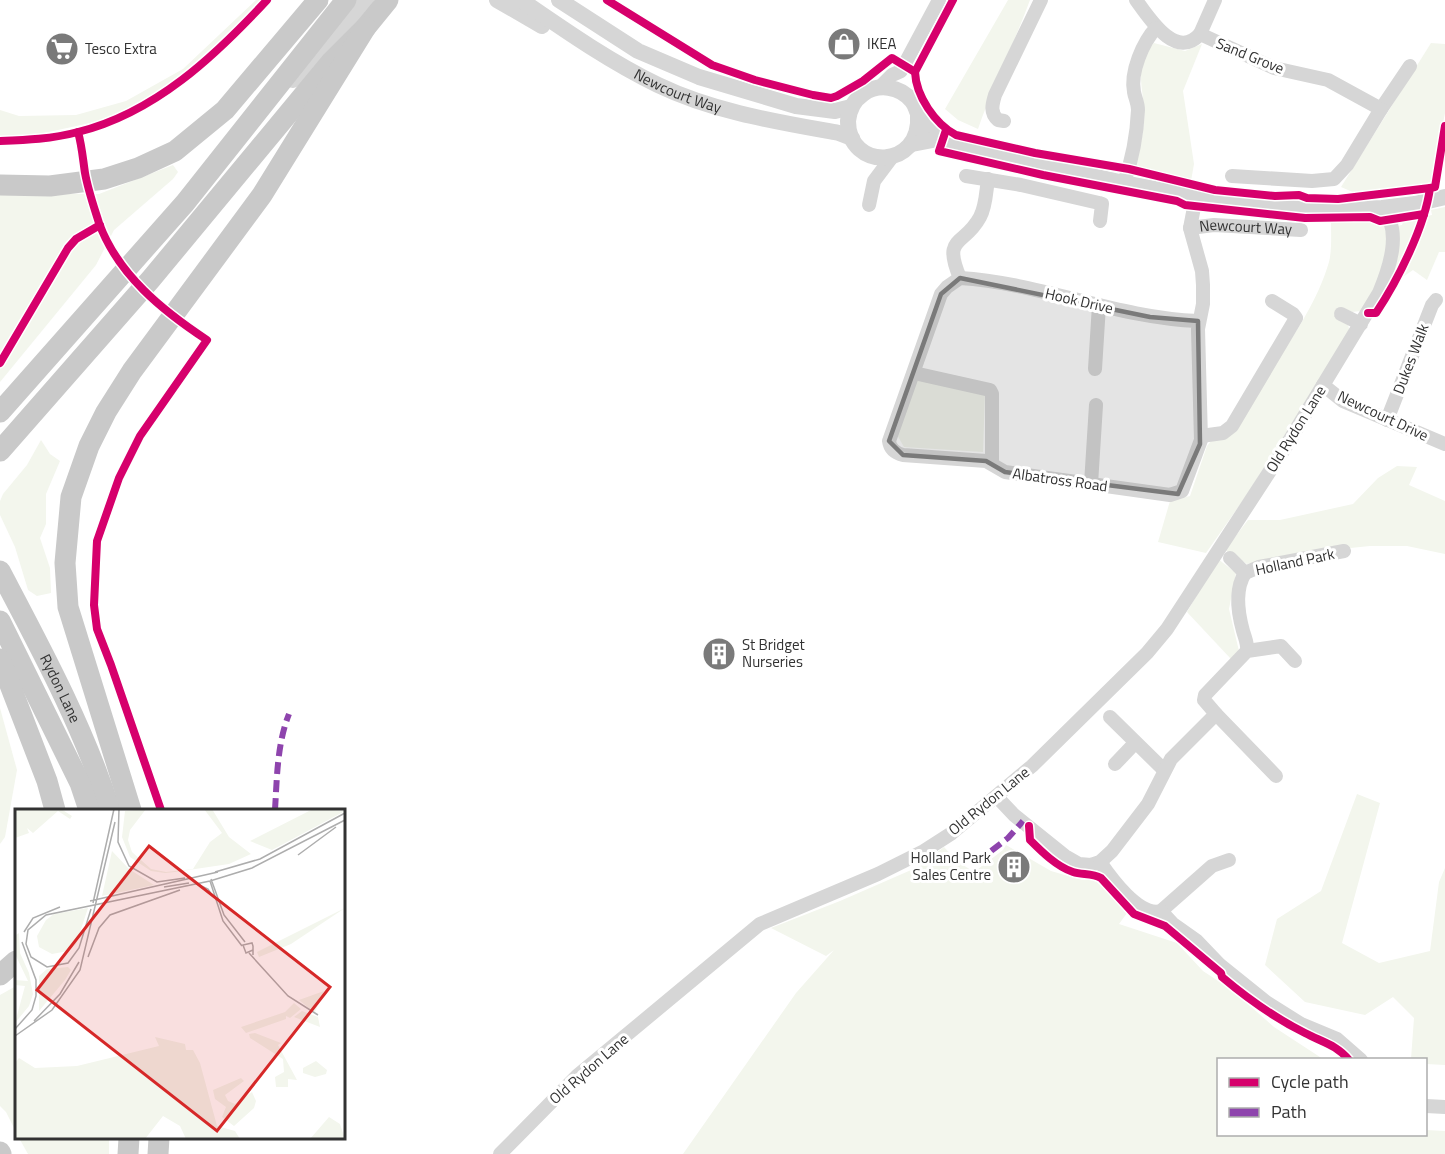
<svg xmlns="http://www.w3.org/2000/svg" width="1445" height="1154" viewBox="0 0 1445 1154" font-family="'Titillium Web',sans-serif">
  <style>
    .green { fill: #f3f6ed }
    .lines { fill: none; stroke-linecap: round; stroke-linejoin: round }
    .minor { stroke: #d6d6d6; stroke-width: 14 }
    .tertiary { stroke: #d6d6d6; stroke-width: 16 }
    .primary { stroke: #c9c9c9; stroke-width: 21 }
    .quiet { stroke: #8e44ad; stroke-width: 6; stroke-dasharray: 12 6; stroke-linecap: butt }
    .cycleway-casing { stroke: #fff; stroke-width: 11 }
    .cycleway { stroke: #d6006c; stroke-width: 8 }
    .marked { fill: #7a7a7a; fill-opacity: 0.2; stroke: #7a7a7a; stroke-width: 4.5; stroke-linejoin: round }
    .labels { text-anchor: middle; stroke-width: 6; stroke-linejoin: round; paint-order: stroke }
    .poi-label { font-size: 15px; fill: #323232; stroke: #fff; text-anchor: start }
    .street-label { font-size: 15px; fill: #323232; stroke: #fff }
    .inset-road { fill: none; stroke: #adadad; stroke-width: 1.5 }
    .view { fill: #d62828; fill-opacity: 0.15; stroke: #d62828; stroke-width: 3 }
    .inset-edge { fill: none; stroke: #323232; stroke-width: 3 }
  </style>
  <rect width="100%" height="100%" fill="#fff"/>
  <!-- green -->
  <g class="green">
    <path d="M256,0h5l-55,56 -51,37 -46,26 -93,20 -16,-2v-27l19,6 57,-1 50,-14 57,-32z"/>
    <path d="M1008,0h22c-16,44 -37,85 -52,129l-20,-9 -13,-11z"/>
    <path d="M1154,43l31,8 17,-7 -19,47 11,73 -3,17 -54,-13 -1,-4c3,-14 7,-28 8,-42 3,-26 -14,-59 10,-79z"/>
    <path d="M1431,43l14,1v69l-14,71 -60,9h-16l-14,-6z"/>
    <path d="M173,165l5,7 -5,7 -59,51 -18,35 -96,117v-189l99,1z"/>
    <path d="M1445,207v45h-6l-12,28 -14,-10 -28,19 12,-63 5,-1 2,-5 28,-5 -1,-5z"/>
    <path d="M1331,220h39l6,2 4,5 6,-3 3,11 -11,49 -17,27 -9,1 -10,-4 -5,6 10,7 3,11 -104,164 -40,57 -48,-11 12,-41 20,-5 17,-50 4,-5 7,-3c39,-52 93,-114 111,-176 3,-12 2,-29 2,-42z"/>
    <path d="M918,377l67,15 -2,60 -79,-5 -8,-14z"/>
    <path d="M41,440l9,14 10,7 -14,33v30l-6,14 10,30 1,25 -14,3 -9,-6 -13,-43 -15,-32v-14l3,-7 24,-29z"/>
    <path d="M1397,466l20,1 -8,18 36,16v53l-38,-8h-37l-78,8 -45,10 -22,-14 23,-30h32l73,-16 25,-26z"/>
    <path d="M1218,559l18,14 -7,36 10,42 -8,8 -44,-47z"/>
    <path d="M0,708l17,62 -12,67 -5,7z"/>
    <path d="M1357,794l23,9 -38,140 37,20 51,-12 9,-69 6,-14v197l-19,-1v-4l-15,-1 3,-41 -21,-21 -28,18 -60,-13 -40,-37 12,-46 44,-28z"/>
    <path d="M1006,845l45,26 31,9h12l36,29 -11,15 58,19 26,28 29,19 42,37 49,32 -105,1v74h208v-4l19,1v23h-762l113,-161 38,-43 -8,6 -55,-28 69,-27 78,-34 26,-20 13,14 17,11 29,-22z"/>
    <path d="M16,986v146l-10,-20 -6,-6v-111z"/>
    <path d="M19,1138h90v16h-81z"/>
  </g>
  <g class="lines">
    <!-- minor -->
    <g class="minor">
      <path d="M1136,0c13,18 40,61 64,34l74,34 54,12 53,29 29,-43"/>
      <path d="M1200,34l15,-34"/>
      <path d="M880,87l12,-12 9,-4 38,-71"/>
      <path d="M1004,121l-6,-1c-8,-7 -6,-15 -3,-25l46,-95"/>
      <path d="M966,176l55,9 78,18 3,1 -2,17"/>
      <path d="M1232,176l80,5 22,-2 13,-14 34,-56"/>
      <path d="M1124,183c8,-23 13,-50 14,-73 0,-7 -3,-12 -4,-18 -4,-20 9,-50 22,-64"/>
      <path d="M1196,197l-6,31 12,43 1,14v19l-5,25 3,111 -19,51 -12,4 -165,-23 -19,-11 -83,-6c-8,-2 -13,-6 -14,-14l52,-147 6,-7 13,-9c81,5 157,40 238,43"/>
      <path d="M869,205l5,-24 18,-24"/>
      <path id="s1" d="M1190,228l24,-3 87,5"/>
      <path d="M960,278c-18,-43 4,-31 20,-61 6,-11 6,-25 8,-38"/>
      <path d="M1341,314l20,10"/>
      <path d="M1095,369l4,-64"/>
      <path d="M914,373l76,17 2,4v69"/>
      <path d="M1323,385l20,16 102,43"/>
      <path d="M1387,420l45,-115 4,-5"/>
      <path d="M1201,436l22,-3 9,-7 64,-108 -3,-4 -21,-13"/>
      <path d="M1091,484l5,-79"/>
      <path d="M1230,558l15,15 14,-6 85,-16"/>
      <path d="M1245,573c-10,16 -7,40 -2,58 2,7 5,13 4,20"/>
      <path d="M1216,714l60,62"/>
      <path d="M1110,717l54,53"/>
      <path d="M1115,764l20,-21"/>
      <path d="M997,797l17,18 51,41 14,8 12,1 9,-3 12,-11 36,-47 23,-45 45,-45 -12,-14 1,-5 42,-44 34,-5 14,15"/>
      <path d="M1100,862c11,16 39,55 61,49l51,-45 17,-6"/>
      <path d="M1161,911l12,13 24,17 23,24 46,37 35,22 36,15 24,21"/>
      <path d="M1426,1106l19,1"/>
      <path d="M500,1154l77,-78 183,-152 118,-50 46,-23 28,-18 80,-67 115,-113 20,-24 116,-178 96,-158c10,-24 24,-63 3,-85"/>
    </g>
    <!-- tertiary -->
    <g class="tertiary">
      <path d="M497,0l45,26"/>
      <path id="s2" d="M521,0c45,31 88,61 137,85 56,27 120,37 181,48l13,5"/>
      <path d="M559,0l79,51 61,26 97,29 39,5 16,-4"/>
      <path d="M293,80l44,-45 29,-35"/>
      <path d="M918,115c4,55 -70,56 -70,6 1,-10 6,-21 15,-27 15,-11 37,-8 49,7 4,5 5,12 8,17 6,7 12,14 18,21"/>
      <path d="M912,144l26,-5 54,15 132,29 72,14 77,10 45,3 64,-2 33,-4 30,-7"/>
    </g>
    <!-- primary -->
    <g class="primary">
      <path d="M0,185l50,1 54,-7 34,-11 37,-17 50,-41 93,-110"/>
      <path d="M0,412l185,-209 161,-203"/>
      <path d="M0,451l151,-172 180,-217 35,-35 22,-27"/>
      <path id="s3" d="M0,571c41,78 83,155 110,239"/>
      <path d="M0,621l80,162 9,27"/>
      <path d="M0,659l47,122 8,29"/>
      <path d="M131,810l-63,-203 -3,-44 6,-66 18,-51 17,-34 26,-41 130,-176 104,-168"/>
      <path d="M0,975l16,-14"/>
      <path d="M0,1152l1,2"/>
      <path d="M128,1154l1,-16"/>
      <path d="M158,1154l1,-16"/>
    </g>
    <!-- quiet -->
    <g class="quiet">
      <path d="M275,810c2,-32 2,-66 14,-96"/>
      <path d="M977,862l31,-24 15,-17"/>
    </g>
    <!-- cycleway casing -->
    <g class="cycleway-casing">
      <g id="cycleway">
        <path d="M607,0l105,65 43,15 58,15 18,3 6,-2 26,-15 29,-23 23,14c1,24 20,52 41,63l79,18 94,16 86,21 60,6 24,-1 8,3 31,1 92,-11"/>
        <path d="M915,72l38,-72"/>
        <path d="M946,130l-7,21 104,24 134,26 8,4 120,13 65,-1 10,4 44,-7"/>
        <path d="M78,132c4,14 5,28 7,41 3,17 9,34 14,50 19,52 64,88 108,117l-67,96 -21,42 -22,63 -3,64 3,24 14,36 50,145"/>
        <path d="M0,141c26,-1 52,-2 78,-9 77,-19 137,-76 189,-132"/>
        <path d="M1368,313h8c22,-33 49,-87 54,-125l5,-1 10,-61"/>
        <path d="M0,363l68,-115 8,-9 24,-14"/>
        <path d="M1029,826l1,14c11,11 27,27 43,32 9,3 19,1 28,6l33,36 31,12 56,47 1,4c26,22 53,41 83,56 17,9 32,12 44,27"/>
      </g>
    </g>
    <!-- cycleway -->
    <use href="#cycleway" class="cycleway"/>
  </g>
  <!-- marked area -->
  <path class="marked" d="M960,278l190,39 48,4 2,123 -22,50 -173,-22 -19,-11 -83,-6 -14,-14 52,-147z"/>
  <!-- icons -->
  <defs>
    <g id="shop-disc" transform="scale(1.725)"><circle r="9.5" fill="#7a7a7a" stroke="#fff"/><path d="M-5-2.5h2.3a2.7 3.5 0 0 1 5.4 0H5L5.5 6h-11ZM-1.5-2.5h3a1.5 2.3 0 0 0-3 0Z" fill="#fff"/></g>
    <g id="supermarket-disc" transform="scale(1.725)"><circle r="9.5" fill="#7a7a7a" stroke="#fff"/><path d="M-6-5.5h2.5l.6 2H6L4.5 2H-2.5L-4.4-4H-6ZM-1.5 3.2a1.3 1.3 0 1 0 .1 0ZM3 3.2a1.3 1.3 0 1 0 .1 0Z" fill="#fff"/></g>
    <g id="building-disc" transform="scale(1.725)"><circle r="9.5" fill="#7a7a7a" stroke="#fff"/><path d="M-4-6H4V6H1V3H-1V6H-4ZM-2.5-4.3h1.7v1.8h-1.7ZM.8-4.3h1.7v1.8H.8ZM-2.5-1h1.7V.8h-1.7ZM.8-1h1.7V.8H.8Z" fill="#fff"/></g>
  </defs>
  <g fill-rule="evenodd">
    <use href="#shop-disc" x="844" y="44"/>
    <use href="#supermarket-disc" x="62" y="49"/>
    <use href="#building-disc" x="719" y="654"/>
    <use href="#building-disc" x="1014" y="867"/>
  </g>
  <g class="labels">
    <!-- poi labels -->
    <g class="poi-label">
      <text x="867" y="49">IKEA</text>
      <text x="85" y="54">Tesco Extra</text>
      <text x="742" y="650">St Bridget<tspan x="742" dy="17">Nurseries</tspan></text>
      <text x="991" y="863" text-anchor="end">Holland Park<tspan x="991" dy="17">Sales Centre</tspan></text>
    </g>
    <!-- street labels -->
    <g class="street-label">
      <text transform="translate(1250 56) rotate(22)" y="5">Sand Grove</text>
      <text dy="5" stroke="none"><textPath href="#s2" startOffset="182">Newcourt Way</textPath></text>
      <text dy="5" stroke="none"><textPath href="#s1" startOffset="56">Newcourt Way</textPath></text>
      <text transform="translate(1079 301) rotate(13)" y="5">Hook Drive</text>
      <text transform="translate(1411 359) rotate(-69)" y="5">Dukes Walk</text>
      <text transform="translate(1383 416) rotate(25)" y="5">Newcourt Drive</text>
      <text transform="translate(1296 429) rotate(-58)" y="5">Old Rydon Lane</text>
      <text transform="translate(1060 480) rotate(8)" y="5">Albatross Road</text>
      <text transform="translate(1295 562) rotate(-12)" y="5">Holland Park</text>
      <text dy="5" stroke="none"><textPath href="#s3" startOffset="132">Rydon Lane</textPath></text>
      <text transform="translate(989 801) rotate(-39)" y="5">Old Rydon Lane</text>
      <text transform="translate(589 1069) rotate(-41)" y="5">Old Rydon Lane</text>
    </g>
  </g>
  <!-- overview -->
  <g transform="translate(15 809)">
    <rect width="330" height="330" fill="#fff"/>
    <path d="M0,0h46l11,7 -2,3 -12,-8 -25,22 -6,-5 2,5 -14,5zM131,0l-16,21 -2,10 4,12 19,17 15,3 27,-3 17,-27 12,-9 -18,-24h8l17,28 22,17 -22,10 -54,8 -10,1 -14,-2 -21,-14 -8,-20 3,-26zM298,0l32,2 -73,39 -22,-9zM97,42l17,18 25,16 -52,11zM73,99l-12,36 -8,7 -16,3 -13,-7 -2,-11 9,-16 8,-6zM330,99l-54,36 -32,13 -2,-5zM4,124l1,20 9,20 4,21 -4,12 -14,17 10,-37 -10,-1v-5l13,1 -13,-27 1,-19zM53,158l3,3 -6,10 -26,31v-35l8,-7zM309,182l-9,21 -4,-3 5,-5 -6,5 -11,-9zM279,194l7,6 -11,9 -4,-2v3l-40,14 -5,-6 44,-15zM287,202l16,6 2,10 -26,-10zM240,224l26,10 -3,2 19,35 -9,-1v8h-12l-1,-10 9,-5 -1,-13 -33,-21 -1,-4zM140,228l30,7 1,6h7l7,13 17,63 18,5 5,8h-54l-6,-13 -17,-10 -18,23h-130v-76l4,-5 16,10 42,-2 82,-20zM301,252l11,9 -1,4 -11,3 -12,-4v-5zM226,269l3,3 -19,14 3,6 7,3 17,-12 4,9 -2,7 -20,18 -12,-9 4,-10 -11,-8 -2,-9zM314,308l11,7 5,15h-35z" fill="#f3f6ed"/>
    <path class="inset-road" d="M104,0l-1,33 11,24 28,16 28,-4M283,46l38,-28M200,63l45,-13 85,-46M196,70l13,36 21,27M195,72l13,40 19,25M182,75l11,5 4,6M149,78l25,-4M75,92l128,-29M78,94l21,-94M76,100l-12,39 -11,15 -21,4 -16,-10 -5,-13 2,-14 18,-15 164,-34 42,-13 93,-48M9,123l9,-14 27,-11M238,141l-7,3 -3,-8 9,-2 1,3v9M234,144l39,43 30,19M73,148l11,-29 11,-13 70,-25M19,212l26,-27 19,-32M0,220l17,-19 4,-14v-16l-14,-38M0,227l37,-26 28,-40 35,-148"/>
    <path class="view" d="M134,37l181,141 -113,144 -180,-141z"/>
    <rect width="330" height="330" class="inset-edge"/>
  </g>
  <!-- legend -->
  <rect x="1217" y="1058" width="210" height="78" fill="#ffffff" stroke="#adadad" stroke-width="1.5"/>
  <rect x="1229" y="1078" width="30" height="9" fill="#d6006c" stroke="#adadad" stroke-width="1.5"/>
  <text x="1271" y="1088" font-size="18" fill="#323232">Cycle path</text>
  <rect x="1229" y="1108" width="30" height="9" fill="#8e44ad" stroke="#adadad" stroke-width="1.5"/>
  <text x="1271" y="1118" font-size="18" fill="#323232">Path</text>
</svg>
